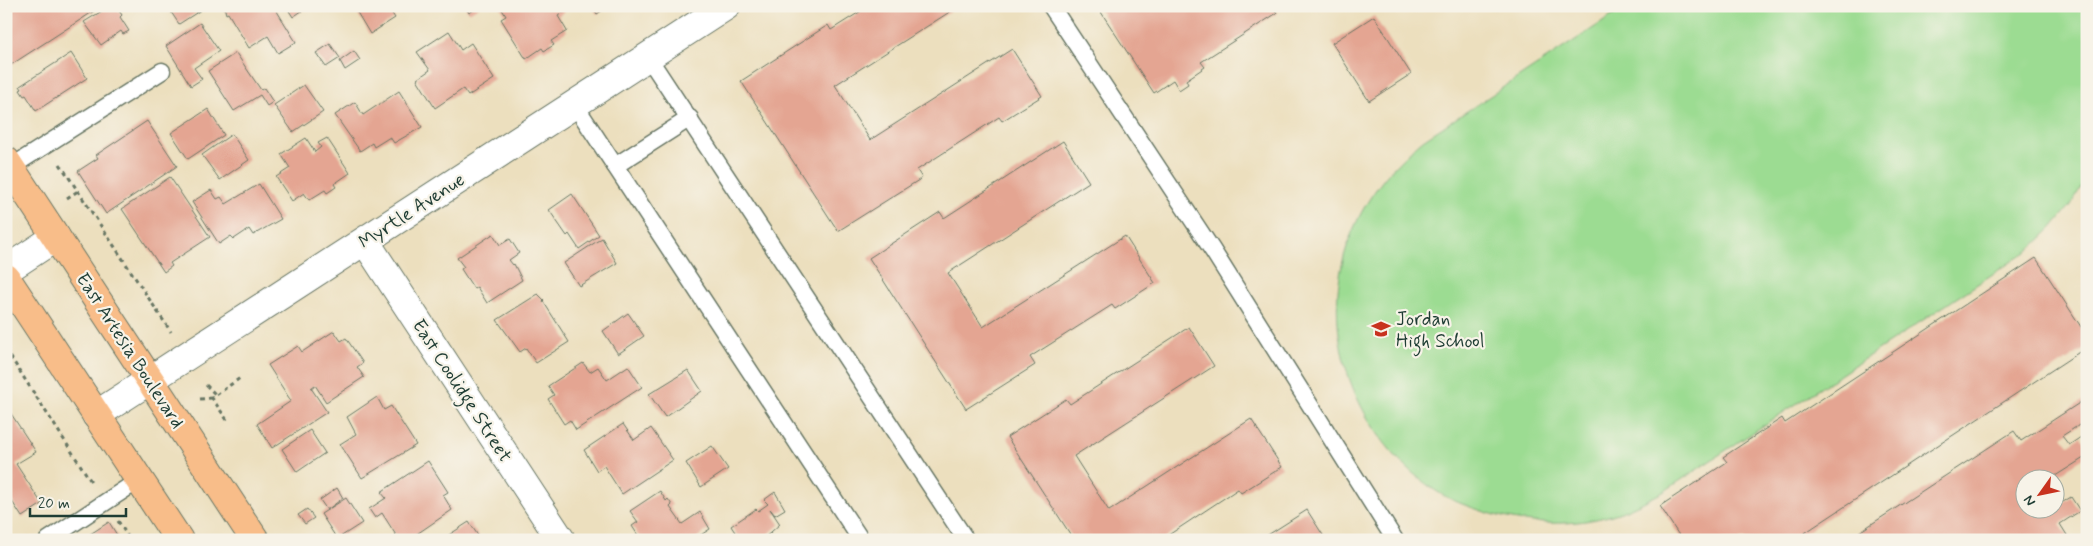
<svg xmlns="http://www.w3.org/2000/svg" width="2093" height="546" viewBox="0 0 2093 546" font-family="Mynerve,sans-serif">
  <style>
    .green { fill: #9cdc92; stroke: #5e8c63 }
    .building { fill: #e4a592 }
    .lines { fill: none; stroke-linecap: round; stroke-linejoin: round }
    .lane-casing { stroke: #677664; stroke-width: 19 }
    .street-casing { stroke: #677664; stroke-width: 30 }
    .primary-casing { stroke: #677664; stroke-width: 30 }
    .path { stroke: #677664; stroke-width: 3; stroke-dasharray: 4 4; stroke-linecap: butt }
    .lane { stroke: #fff; stroke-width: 16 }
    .street { stroke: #fff; stroke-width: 28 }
    .primary { stroke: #f8bd89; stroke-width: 28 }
    .labels { text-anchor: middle; stroke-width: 4.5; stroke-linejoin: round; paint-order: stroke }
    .street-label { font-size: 19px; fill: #1f3d34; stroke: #f7f3e8 }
    .poi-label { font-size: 19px; fill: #1f3d34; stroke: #f7f3e8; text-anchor: start }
  </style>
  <rect width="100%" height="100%" fill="#f7f3e8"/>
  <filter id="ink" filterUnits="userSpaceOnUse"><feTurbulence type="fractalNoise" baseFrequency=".02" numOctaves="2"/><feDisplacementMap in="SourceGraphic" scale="10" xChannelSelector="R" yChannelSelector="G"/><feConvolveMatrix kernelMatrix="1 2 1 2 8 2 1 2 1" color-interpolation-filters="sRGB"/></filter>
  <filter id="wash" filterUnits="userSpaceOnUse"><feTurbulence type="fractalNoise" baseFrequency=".0096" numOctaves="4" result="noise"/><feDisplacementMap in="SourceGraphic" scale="20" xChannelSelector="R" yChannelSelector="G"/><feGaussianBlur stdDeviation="1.12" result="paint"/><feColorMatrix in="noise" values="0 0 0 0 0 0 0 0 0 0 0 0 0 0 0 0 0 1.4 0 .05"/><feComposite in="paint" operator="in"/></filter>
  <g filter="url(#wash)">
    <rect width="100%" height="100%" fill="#ecdfbe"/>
    <!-- green -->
    <path class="green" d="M1627,6h460v170l-16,29 -20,24 -22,21 -366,242c-16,8 -32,17 -48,22 -43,14 -89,11 -130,-2 -18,-6 -36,-12 -52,-23 -82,-57 -120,-167 -79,-261 15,-35 40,-64 69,-88z"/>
    <g id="blocks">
      <!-- building -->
      <g class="building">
        <path d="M6,6h85l3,5 -88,57z"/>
        <path d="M110,6l5,4 2,-2 5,7 -2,2 9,14 -6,3 -2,-3 -20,14 -17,-23z"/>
        <path d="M167,6h40l-28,18z"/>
        <path d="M224,6h53l-2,2 21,34 -18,11 -10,-17 -19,12 -21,-35 -2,1z"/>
        <path d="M286,6h23l-16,11z"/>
        <path d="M360,6h27l8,12 -25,16 -15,-25z"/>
        <path d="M465,6h15l-11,7z"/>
        <path d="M500,6h62l3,5 -7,5 9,15 -16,10 3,4 -10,6 -2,-3 -16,11 -25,-40 5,-3z"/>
        <path d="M592,6h17l-12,8z"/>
        <path d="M869,6h90l-124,79 35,55 142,-91 30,47 -40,25 -3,-4 -82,53 5,8 -84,53 -97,-150 87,-56 3,5z"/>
        <path d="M1097,6h175l5,7 -76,49 4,5 -19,13 2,4 -9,6 -6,-10 -19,13z"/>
        <path d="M1374,16l37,58 -42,27 -37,-58z"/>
        <path d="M200,23l19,28 -25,17 8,11 -11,7 -25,-40z"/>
        <path d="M449,31l12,19 10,-7 23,36 -26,17 -5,-7 -28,19 -18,-29 13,-9 -13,-18z"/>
        <path d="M330,44l10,14 -14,9 -10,-14z"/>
        <path d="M354,51l6,9 -15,10 -5,-9z"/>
        <path d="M71,53l16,25 -51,33 -10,-16 -2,1 -4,-6 2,-1 -2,-3z"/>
        <path d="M236,53l25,37 3,-2 9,14 -6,4 -7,-11 -26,16 -26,-40z"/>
        <path d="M304,85l19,27 -30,20 -19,-27z"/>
        <path d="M399,91l23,36 -28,16 -4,-6 -16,10 -2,-4 -12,8 -25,-36 20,-13 8,13z"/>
        <path d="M208,109l16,26 -36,24 -17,-26z"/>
        <path d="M147,121l30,45 -71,48 -28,-43 20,-13 -2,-3z"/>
        <path d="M232,134l17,26 -29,20 -18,-25z"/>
        <path d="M306,138l9,14 6,-5 -3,-4 9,-5 23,35 -16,11 2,3 -9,6 -2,-3 -16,10 -5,-7 -12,8 -16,-24 14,-9 -9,-14z"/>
        <path d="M1063,141l26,41 -141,91 35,54 142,-91 30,47 -40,26 -3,-4 -82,52 5,8 -69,44 -97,-151 71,-46 4,6z"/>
        <path d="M170,177l40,60 -40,26 2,3 -8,6 -42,-63z"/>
        <path d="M259,184l22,35 -28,16 -4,-6 -15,10 -3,-3 -12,8 -27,-42 19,-12 6,9 4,-2 5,7z"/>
        <path d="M572,194l27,41 -20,14 -10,-15 -2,2 -18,-26z"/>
        <path d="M493,234l7,11 10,-6 9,14 -10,7 4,5 1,-1 8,16 -35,23 -10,-16 -3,2 -13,-20 3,-2 -7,-9z"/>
        <path d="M602,238l15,25 -38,23 -15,-23z"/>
        <path d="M2036,258l51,78v11l-293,193h-112l-22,-34 67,-44 -4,-5 59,-39 3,5z"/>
        <path d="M538,294l6,6 -1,1 26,41 -33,21 -10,-15 -6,4 -23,-32z"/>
        <path d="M628,313l16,23 -26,18 -15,-23z"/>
        <path d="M1189,327l25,39 -140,90 35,55 142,-92 31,48 -41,26 -3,-4 -77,51h-87l-67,-103 59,-38 4,5z"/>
        <path d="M334,331l7,10 5,-3 17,25 -6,4 7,10 -38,25 -11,-17 -4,3 16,24 -55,36 -15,-24 34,-23 -23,-36 30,-19 4,6z"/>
        <path d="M583,363l7,9 8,-5 9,13 21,-14 14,21 -66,43 -6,-10 -6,4 -16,-25 6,-4 -6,-9z"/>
        <path d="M688,370l14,21 -37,26 -16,-23z"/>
        <path d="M377,397l7,13 7,-4 25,39 -54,33 -22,-34 16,-10 -9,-17z"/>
        <path d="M2087,398v22l-25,16 7,9 12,-8 6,10v9l-35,22h-26v30h30v-17l7,11 8,-5 9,14 -20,13 10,16h-223l167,-109 7,10z"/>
        <path d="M6,406l30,46 -20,12 26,40 -20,13 -16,-25z"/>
        <path d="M623,424l11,16 17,-12 22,32 -51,34 -18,-28 -7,5 -13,-21z"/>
        <path d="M310,430l15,23 -28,19 -15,-23z"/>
        <path d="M712,446l16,23 -27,18 -15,-24z"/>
        <path d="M428,461l20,31 -5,3 9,15 -44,30h-9l-17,-27 -7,5 -6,-9 17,-11 -5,-6z"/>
        <path d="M337,488l6,10 -16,12 -7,-10z"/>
        <path d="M660,491l6,10 2,-2 4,6 -2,2 12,17 18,-12 10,17 -17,11h-52l-9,-14 6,-4 -8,-11z"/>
        <path d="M775,492l10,17 -10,6 -5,-6 10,15 -18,16h-22l-9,-14 25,-17 2,2 10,-7 -4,-4z"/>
        <path d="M346,498l16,25 -25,16 -16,-25z"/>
        <path d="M307,509l7,9 -9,6 -7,-9z"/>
        <path d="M1307,510l19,30h-66z"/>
        <path d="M109,522l11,18h-39z"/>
        <path d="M469,522l12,18h-40z"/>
      </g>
    </g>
  </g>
  <g filter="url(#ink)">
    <use href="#blocks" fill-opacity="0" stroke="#677664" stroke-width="1"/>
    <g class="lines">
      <!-- lane casing -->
      <g class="lane-casing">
        <g id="lane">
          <path d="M1051,6l162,245 182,289"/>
          <path d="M648,57l318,483"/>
          <path d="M575,105l286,435"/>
          <path d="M615,166l75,-48"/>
          <path d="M11,167l151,-96"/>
          <path d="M48,540l91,-60"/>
        </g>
      </g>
      <!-- street casing -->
      <g class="street-casing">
        <g id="street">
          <path d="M365,241l196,299"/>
          <path d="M6,270l50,-33"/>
          <path d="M96,415l630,-409"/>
        </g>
      </g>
      <!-- primary casing -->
      <g class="primary-casing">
        <g id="primary">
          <path d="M6,161l249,379"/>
          <path d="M6,278l173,262"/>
        </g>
      </g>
      <!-- path -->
      <g class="path">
        <path d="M60,164l111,168"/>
        <path d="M67,198l11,-7"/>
        <path d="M6,350l86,133"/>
        <path d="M206,385l10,10"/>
        <path d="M200,399l12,-1"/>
        <path d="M227,420l-15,-22 28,-20"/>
        <path d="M118,521l12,19"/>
      </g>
      <!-- lane -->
      <use href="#lane" class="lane"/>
      <!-- street -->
      <use href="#street" class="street"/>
      <!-- primary -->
      <use href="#primary" class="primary"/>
    </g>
  </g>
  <!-- icons -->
  <defs>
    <g id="school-bare" transform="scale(1.5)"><path d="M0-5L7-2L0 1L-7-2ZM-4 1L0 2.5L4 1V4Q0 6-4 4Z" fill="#c8321e" stroke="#f7f3e8" stroke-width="2.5" paint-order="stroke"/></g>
  </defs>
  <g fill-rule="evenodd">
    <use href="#school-bare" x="1381" y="329"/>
  </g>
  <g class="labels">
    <!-- street labels -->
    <g class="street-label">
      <text transform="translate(411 210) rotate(-33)" y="7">Myrtle Avenue</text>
      <text transform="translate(131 350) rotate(57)" y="7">East Artesia Boulevard</text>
      <text transform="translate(463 390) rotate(57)" y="7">East Coolidge Street</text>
    </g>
    <!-- poi labels -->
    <g class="poi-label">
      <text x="1396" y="325">Jordan<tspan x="1396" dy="22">High School</tspan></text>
    </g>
  </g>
  <!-- margin -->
  <rect width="2093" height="546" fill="none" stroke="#f7f3e8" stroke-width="25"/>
  <!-- north arrow -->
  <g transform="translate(2040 494) rotate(237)"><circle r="24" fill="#f7f3e8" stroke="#a1aaa0"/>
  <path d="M0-4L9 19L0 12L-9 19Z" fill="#c8321e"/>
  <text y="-8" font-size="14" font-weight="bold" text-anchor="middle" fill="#1f3d34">N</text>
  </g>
  <!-- scale -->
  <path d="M30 508v8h96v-8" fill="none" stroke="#1f3d34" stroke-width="2.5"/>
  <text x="38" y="508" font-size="15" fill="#1f3d34" stroke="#f7f3e8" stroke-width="4" paint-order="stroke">20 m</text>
</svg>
